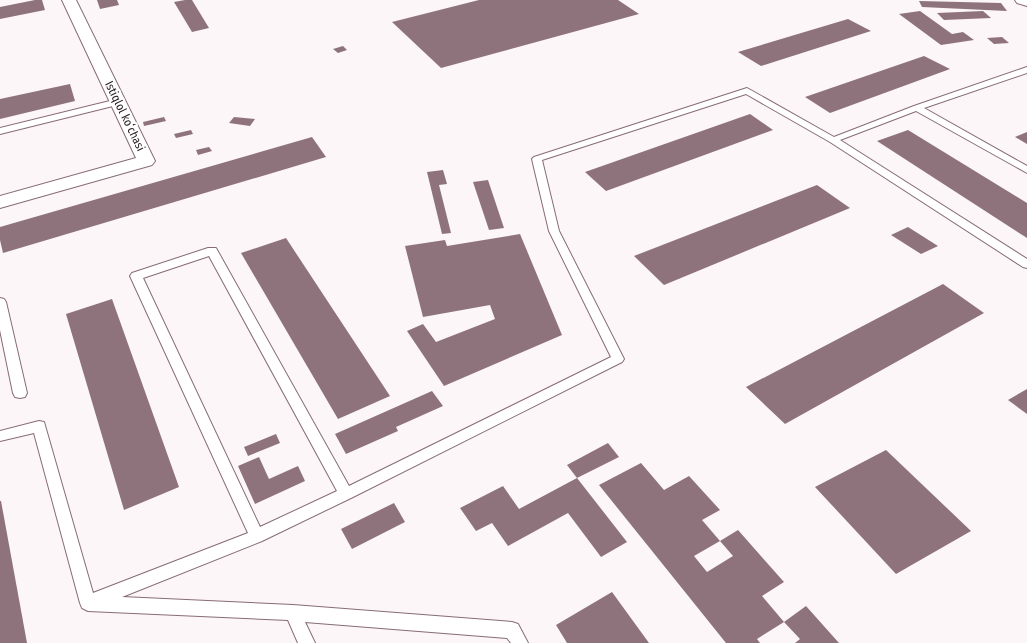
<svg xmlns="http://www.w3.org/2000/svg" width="1027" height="643" viewBox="0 0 1027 643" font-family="'Fira Sans Condensed',sans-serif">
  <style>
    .building { fill: #8f737c }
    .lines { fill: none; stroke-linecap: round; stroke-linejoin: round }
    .service-casing { stroke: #876c74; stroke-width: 2 }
    .minor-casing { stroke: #876c74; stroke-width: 2 }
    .service { fill: #fff; fill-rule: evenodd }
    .minor { fill: #fff; fill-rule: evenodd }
    .labels { text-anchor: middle; stroke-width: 4; stroke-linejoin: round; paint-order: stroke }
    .far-street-label { font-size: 12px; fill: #271c20; stroke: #fff }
  </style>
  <rect width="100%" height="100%" fill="#fcf6f8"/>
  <!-- building -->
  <g class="building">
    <path d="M35,0h7l3,10 -45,9v-12z"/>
    <path d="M97,0h20l2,5 -19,4z"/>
    <path d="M185,0h7l17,28 -17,4 -18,-30z"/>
    <path d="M479,0h139l21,14 -198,54 -49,-46z"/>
    <path d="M919,1l82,2 6,8 -85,-4z"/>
    <path d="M920,11l32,23 11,-2 11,8 -33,5 -42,-31z"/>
    <path d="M983,11l8,7 -47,2 -7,-7z"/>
    <path d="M848,19l23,12 -110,35 -23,-14z"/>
    <path d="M1002,37l7,6 -15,1 -7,-6z"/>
    <path d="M343,46l4,4 -9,3 -5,-4z"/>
    <path d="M924,56l26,13 -120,44 -25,-16z"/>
    <path d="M70,84l5,17 -75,18v-20z"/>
    <path d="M750,114l23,16 -167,61 -21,-19z"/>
    <path d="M164,117l2,4 -22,5 -1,-4z"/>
    <path d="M234,117l21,2 -5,7 -21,-3z"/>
    <path d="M191,130l2,4 -17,4 -2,-4z"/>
    <path d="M908,130l119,73v35l-150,-97z"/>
    <path d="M1027,132v12l-12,-7z"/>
    <path d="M312,137l14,20 -323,96 -3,-13v-13z"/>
    <path d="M209,147l3,4 -14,4 -2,-5z"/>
    <path d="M443,170l4,14 -8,1 12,48 -9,1 -15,-62z"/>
    <path d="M488,180l16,48 -15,2 -16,-48z"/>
    <path d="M817,185l33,23 -186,77 -30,-29z"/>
    <path d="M908,227l30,19 -17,8 -30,-19z"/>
    <path d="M520,234l42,101 -118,51 -37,-55 16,-7 13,18 59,-23 -5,-14 -67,12 -18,-71 40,-6 2,6z"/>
    <path d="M286,238l104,158 -52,23 -97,-166z"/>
    <path d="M943,284l41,29 -199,111 -39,-37z"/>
    <path d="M112,299l67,188 -55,23 -58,-196z"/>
    <path d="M1027,389v25l-19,-14z"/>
    <path d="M432,391l11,15 -47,21 2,4 -52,23 -11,-20z"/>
    <path d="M276,434l4,9 -32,13 -4,-9z"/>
    <path d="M608,443l11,14 -42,21 -10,-13z"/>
    <path d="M886,450l85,81 -75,43 -81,-87z"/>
    <path d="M259,457l10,22 29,-13 7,15 -50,23 -17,-38z"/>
    <path d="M641,463l23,27 25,-14 31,34 -18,10 18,21 -26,15 13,16 26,-16 -13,-15 18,-11 46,52 -22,14 22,26 -27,17 3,4h-34l-127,-158z"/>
    <path d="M577,478l50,64 -26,15 -33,-44 -60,33 -16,-23 -16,8 -16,-23 43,-22 16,23z"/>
    <path d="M0,501h1l26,142h-27z"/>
    <path d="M394,503l11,19 -53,27 -11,-20z"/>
    <path d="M612,592l37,51h-82l-11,-18z"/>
    <path d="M806,606l33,37h-44l5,-4 -16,-17z"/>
  </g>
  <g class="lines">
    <!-- service casing -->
    <g class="service-casing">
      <g id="service">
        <path d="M1027,67v6l-103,35 103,58v7l-111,-62 -76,29 187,119v9l-4,-1 -193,-125 -84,-48 -204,66 17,71 65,128 -2,3 -271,136 -89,43 -140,56 171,8 219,17 6,2 10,19h-17l-4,-5 -202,-16 10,21h-17l-10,-23 -200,-9 -6,-3 -2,-5 -46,-170 -34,8v-10l39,-10 5,1 49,171 155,-60 -118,-257 2,-3 76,-25h8l133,238 262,-129 -62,-126 -17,-72 2,-2 213,-69 87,49 80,-31zM209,256l128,235 -77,36 -117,-249z"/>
        <path d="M118,99l3,1 1,2 -1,2 -121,30v-6z"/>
        <path d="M0,298l4,1 2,3 21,91 -2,4 -5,1 -5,-1 -2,-4 -13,-63z"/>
      </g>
    </g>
    <!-- minor casing -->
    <g class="minor-casing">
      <g id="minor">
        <path d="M62,0h14l79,161 -3,4 -152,43v-12l136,-38z"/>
        <path d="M1015,0h12v6l-10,-3z"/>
      </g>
    </g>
    <!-- service -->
    <use href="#service" class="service"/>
    <!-- minor -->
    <use href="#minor" class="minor"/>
  </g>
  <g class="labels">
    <!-- far-street labels -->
    <g class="far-street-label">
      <text transform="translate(125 116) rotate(64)" y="4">Istiqlol koʻchasi</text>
    </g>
  </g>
</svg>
